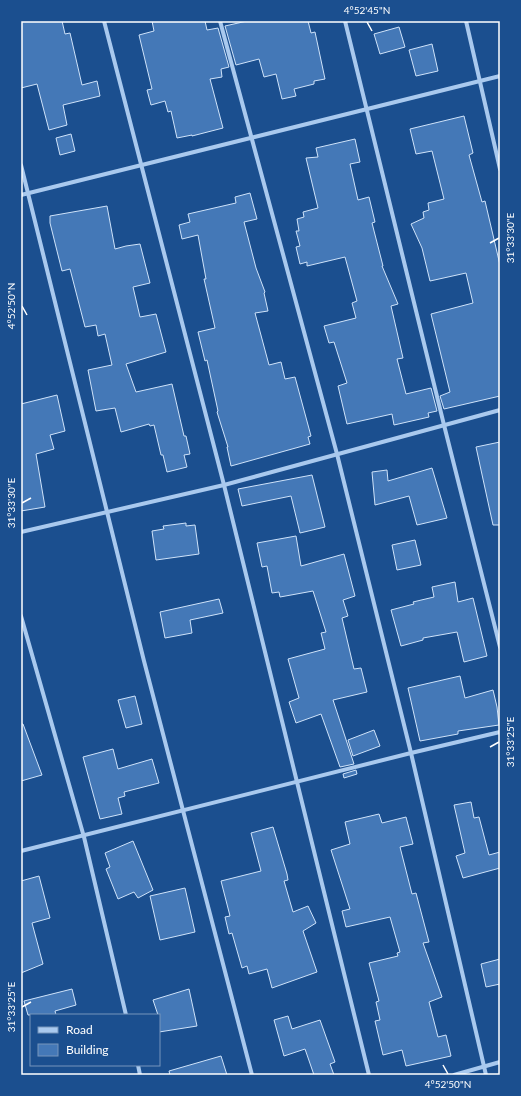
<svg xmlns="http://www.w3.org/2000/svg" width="521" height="1096" viewBox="0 0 521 1096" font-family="Lato,sans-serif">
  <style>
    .building { fill: #4478b7; stroke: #cfe3fa }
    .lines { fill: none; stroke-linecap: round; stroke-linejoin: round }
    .minor { stroke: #a9c9ee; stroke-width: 4 }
    .ticks { fill: none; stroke: #fff; stroke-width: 1.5 }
    .neatline { fill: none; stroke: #fff; stroke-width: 1.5 }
    .ticks-label { font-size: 10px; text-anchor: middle; fill: #fff }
  </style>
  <rect width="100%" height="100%" fill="#1b4f8f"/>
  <!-- building -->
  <g class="building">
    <path d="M21,21h41l3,13 5,-1 12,52 15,-4 3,15 -37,9 4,20 -18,5 -12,-46 -16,4z"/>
    <path d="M152,21h53l2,9 11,-2 11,39 -8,2 1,8 -12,2 13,49 -31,8v-1l-15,3 -6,-27 -3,1 -3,-11 -14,4 -4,-15 5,-1 -13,-54 15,-4z"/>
    <path d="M247,21h61l3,12 4,-1 10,47 -11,2v3l-20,5 2,7 -14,3 -6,-25 -12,3 -5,-18 -23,6 -11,-39z"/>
    <path d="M399,27l6,20 -25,7 -6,-20z"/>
    <path d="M432,44l6,27 -22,5 -7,-26z"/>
    <path d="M464,116l9,37 -4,2 13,47 3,-1 15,64v131l-56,13 -4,-13 10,-4 -19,-78 42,-11 -7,-30 -36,8 -8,-33 -11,-24 13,-6 -1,-6 6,-2 -1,-7 16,-4 -12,-48 -16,3 -6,-25z"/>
    <path d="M71,134l4,17 -15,4 -4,-17z"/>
    <path d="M355,139l5,23 -10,2 8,36 11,-3 6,25 -3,1 11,43h-1l16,38 -7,2 12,52 -6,1 9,35 25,-6 6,23 -9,2 1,4 -35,8 -2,-11 -45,10 -9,-38 9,-3 -13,-41 -5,1 -5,-17 32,-8 -4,-15 5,-2 -12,-44 -38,9v-4l-7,2 -4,-17 4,-1 -4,-15h3l-2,-12 7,-2 -1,-5 15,-4 -12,-50 12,-1 -2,-9z"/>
    <path d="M250,193l7,26 -13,3 12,46 9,24 -1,1 4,18 -13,2 14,52 12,-3 4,17 10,-2 16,59 -3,1 2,7 -79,22 -4,-19h1l-11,-35 1,-1 -11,-51 -2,1 -7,-29 17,-4 -11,-49h2l-8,-44 -16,4 -3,-14 11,-3 -2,-8 48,-11 -1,-6z"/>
    <path d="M107,206l8,43 11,-3 14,-2 10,39 -17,4 7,30 16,-3 10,38 -40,12 10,28 36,-8 12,52h2l4,18 -6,1 3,12 -20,5 -4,-17h-2l-7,-30 -4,1 -1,-2 -28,8 -6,-24 -19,3 -8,-41 24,-5 -7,-31 -7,2 -2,-11 -11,2 -15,-58 -8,2 -12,-48v-7z"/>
    <path d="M57,395l8,36 -15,4 4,14 -18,5 9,53 -24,4v-107z"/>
    <path d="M500,442v83h-7l-17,-78z"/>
    <path d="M432,468l15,50 -30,7 -8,-29 -34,9 -3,-33 15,-2 1,11z"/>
    <path d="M312,475l13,52 -25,6 -9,-37 -49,10 -4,-17z"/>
    <path d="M186,523v3l9,-1 4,29 -43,6 -4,-29 12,-2 -1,-3z"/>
    <path d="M296,536l5,30 43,-12 11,42 -12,4 5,16 -6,2 12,51 7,-1 6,24 -34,8 21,64 -14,3 -19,-53 -25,9 -7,-21 10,-4 -11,-39 37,-10 -4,-16 5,-1 -13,-41 -33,6 -1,-5 -7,1 -5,-27 -5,1 -5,-24z"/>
    <path d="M415,540l6,25 -24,5 -5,-25z"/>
    <path d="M455,582l3,20 15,-4 14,58 -23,6 -7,-30 -34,6v2l-22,6 -10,-36 23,-6 -1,-2 21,-5 -2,-10z"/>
    <path d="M219,599l4,14 -33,7 2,13 -27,5 -5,-26z"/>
    <path d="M460,676l5,22 28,-8 4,17 2,18 -41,6v3l-38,7 -12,-53z"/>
    <path d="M135,696l7,28 -16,4 -8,-28z"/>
    <path d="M21,724h2l19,51 -21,6z"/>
    <path d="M374,730l6,16 -27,10 -5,-16z"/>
    <path d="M113,749l5,20 34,-10 7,24 -35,9 1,4 -7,2 4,16 -22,5 -17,-62z"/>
    <path d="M356,770l1,4 -13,4 -1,-4z"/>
    <path d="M471,802l3,16 5,-1 10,38 11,-3v16l-37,10 -7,-22 9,-3 -11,-48z"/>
    <path d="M379,814l3,9 24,-6 7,27 -13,3 12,47 4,-1 13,49 -6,1 19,54 -13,5 9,35 8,-2 5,21 -45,10 -4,-16 -19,5 -8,-34 5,-1 -4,-18 3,-1 -10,-38 29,-7 -1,-3 3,-1 -10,-35 -44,10 -4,-16 8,-2 -19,-59 19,-6 -5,-22z"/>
    <path d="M273,827l14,47 1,6 -4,1 9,31 15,-6 8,17 -13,8 14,41 -45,16 -5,-19 -18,5 -2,-8 -5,2 -10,-35 -3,1 -4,-17 5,-1 -9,-35 40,-10 -10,-38z"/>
    <path d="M133,841l20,49 -15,8 -4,-6 -16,7 -12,-30 4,-2 -5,-14z"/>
    <path d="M39,876l11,42 -18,5 11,41 -22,9v-92z"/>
    <path d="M185,888l10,44 -35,8 -10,-44z"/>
    <path d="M500,959v25l-14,3 -5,-23z"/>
    <path d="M72,989l4,16 -21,6 1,4h-28l-4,-14z"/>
    <path d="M189,989l8,37 -38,6v-17h-1l-5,-15z"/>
    <path d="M288,1016l4,13 28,-9 15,42 -5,2 4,11h-20l-9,-26 -21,7 -10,-36z"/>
    <path d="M221,1056l6,19h-57l-1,-4z"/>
  </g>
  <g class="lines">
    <!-- minor -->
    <g class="minor">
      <path d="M104,21l120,464 145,590"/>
      <path d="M220,21l117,433 74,299 75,322"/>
      <path d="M345,21l99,404 56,222"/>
      <path d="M466,21l34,148"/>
      <path d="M21,165l123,496 108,414"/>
      <path d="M21,195l479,-119"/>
      <path d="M21,532l203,-47 276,-75"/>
      <path d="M21,616l63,221 42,178"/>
      <path d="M21,851l390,-98 89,-21"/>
      <path d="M138,1065l2,10"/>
      <path d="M454,1075l46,-13"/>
    </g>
  </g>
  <!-- ticks -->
  <path class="ticks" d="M367,22l5,9M490,243l9,-5M22,306l5,9M22,503l9,-5M490,747l9,-5M22,1007l9,-5M443,1065l5,9"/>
  <!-- border -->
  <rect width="521" height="1096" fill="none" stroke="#1b4f8f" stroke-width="44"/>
  <!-- legend -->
  <rect x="30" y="1014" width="130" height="52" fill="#1b4f8f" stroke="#7695bc"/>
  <rect x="38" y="1027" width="20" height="6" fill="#a9c9ee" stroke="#7695bc"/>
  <text x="66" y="1034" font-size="12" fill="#ffffff">Road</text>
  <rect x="38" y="1044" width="20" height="12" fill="#4478b7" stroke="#7695bc"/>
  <text x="66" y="1054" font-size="12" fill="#ffffff">Building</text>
  <rect x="22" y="22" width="477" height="1052" class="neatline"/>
  <g class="ticks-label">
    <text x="367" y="14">4°52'45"N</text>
    <text transform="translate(510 238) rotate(-90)" y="4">31°33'30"E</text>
    <text transform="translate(11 306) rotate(-90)" y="4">4°52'50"N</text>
    <text transform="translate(11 503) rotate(-90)" y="4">31°33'30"E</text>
    <text transform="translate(510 742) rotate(-90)" y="4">31°33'25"E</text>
    <text transform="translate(11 1007) rotate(-90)" y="4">31°33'25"E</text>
    <text x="448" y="1088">4°52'50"N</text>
  </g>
</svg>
